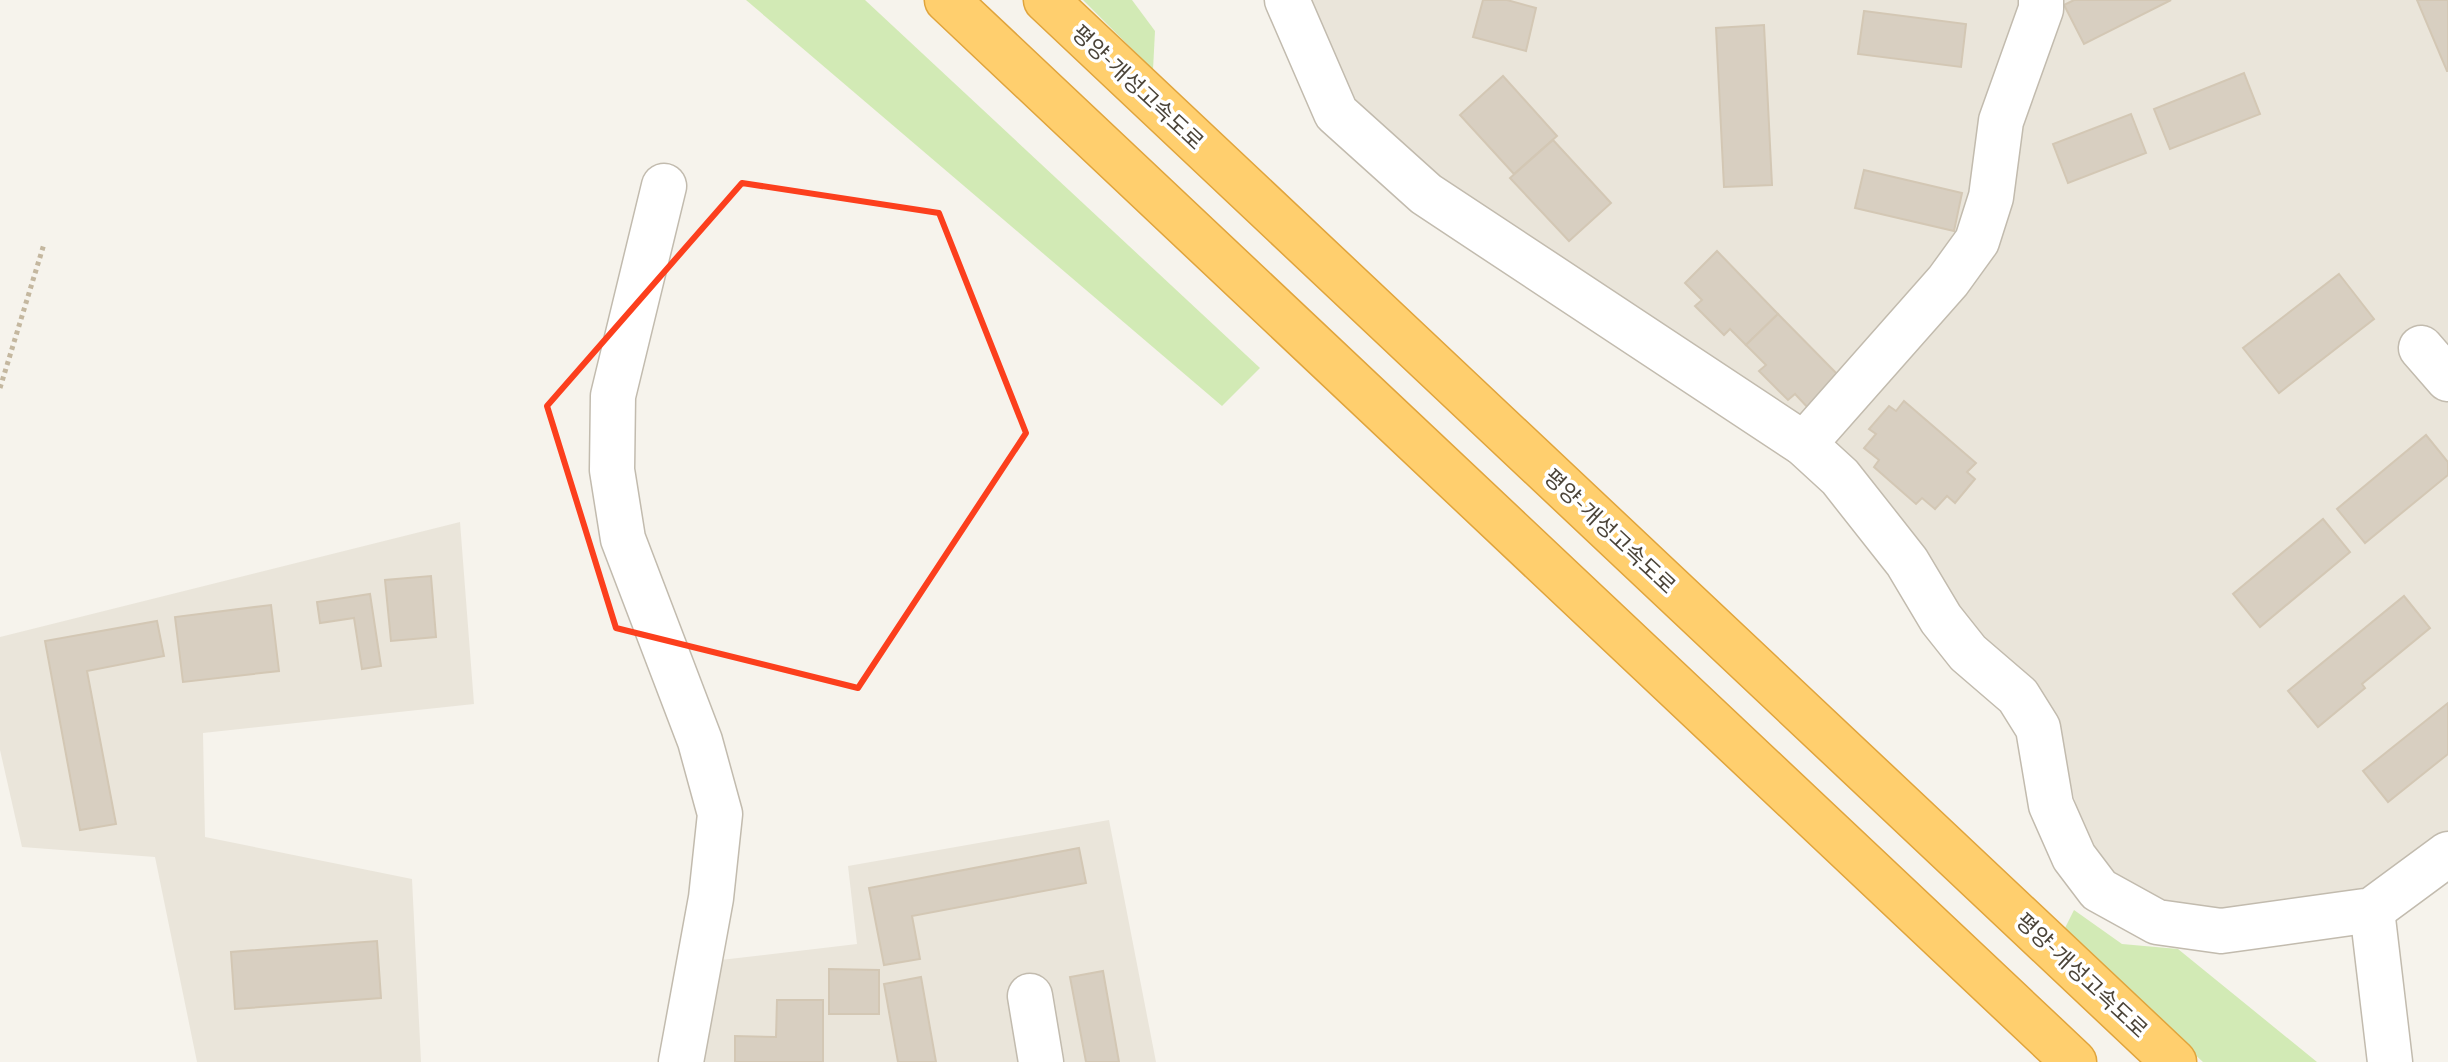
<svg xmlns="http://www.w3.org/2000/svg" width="2448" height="1062" viewBox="0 0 2448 1062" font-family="Quicksand,'Noto Sans KR',sans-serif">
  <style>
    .residential { fill: #eae5da }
    .green { fill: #d2eab5 }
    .building { fill: #d8cfc1; stroke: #d3c7b4; stroke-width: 2 }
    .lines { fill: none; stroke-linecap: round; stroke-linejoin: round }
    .minor-casing { stroke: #c2bbae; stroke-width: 47 }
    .motorway-casing { stroke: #e0a43c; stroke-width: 47 }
    .path { stroke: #c4b79f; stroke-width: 5; stroke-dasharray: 4 4; stroke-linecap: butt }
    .minor { stroke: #fff; stroke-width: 44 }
    .motorway { stroke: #ffcf6e; stroke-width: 44 }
    .marked { fill: none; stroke: #fc3f1d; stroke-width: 6; stroke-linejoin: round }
    .labels { text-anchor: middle; stroke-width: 7; stroke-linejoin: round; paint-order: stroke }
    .street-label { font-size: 22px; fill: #4b4439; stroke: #fff }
  </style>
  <rect width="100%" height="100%" fill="#f6f3ec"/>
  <!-- residential -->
  <g class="residential">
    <path d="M1295,0h1153v860l-215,83 -138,-70 -39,-140 -243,-278 -460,-329z"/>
    <path d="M460,522l14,182 -271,29 2,104 207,42 9,183h-224l-42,-205 -133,-10 -22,-97v-113z"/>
    <path d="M1109,820l47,242h-465l21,-101 145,-17 -9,-78z"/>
  </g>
  <!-- green -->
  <g class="green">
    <path d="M746,0h119l395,368 -38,38z"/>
    <path d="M1083,0h49l23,31 -2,39z"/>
    <path d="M2074,910l48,34 56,5 139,113h-114l-140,-130z"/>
  </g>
  <!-- building -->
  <g class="building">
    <path d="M1483,0h24l29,8 -10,43 -53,-14z"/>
    <path d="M2074,0h97l-87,44 -20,-39z"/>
    <path d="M2417,0h31v71h-1z"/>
    <path d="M1864,11l102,13 -5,43 -103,-13z"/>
    <path d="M1764,25l8,160 -48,2 -8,-159z"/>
    <path d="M2244,73l16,41 -90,35 -16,-40z"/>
    <path d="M1503,76l54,60 -43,38 -54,-59z"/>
    <path d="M2131,114l15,39 -78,30 -15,-39z"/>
    <path d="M1553,140l58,63 -42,38 -59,-63z"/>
    <path d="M1864,170l98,23 -8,38 -99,-23z"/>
    <path d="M1717,251l61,63 -32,31 -16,-16 -6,6 -29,-29 7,-6 -17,-17z"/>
    <path d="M2339,274l35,45 -95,74 -36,-45z"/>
    <path d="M1778,314l65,66 -32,31 -16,-17 -7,6 -29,-29 7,-6 -20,-20z"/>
    <path d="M1904,401l72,62 -9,9 8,7 -20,24 -8,-7 -12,13 -13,-11 -6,6 -42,-37 5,-7 -15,-12 12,-14 -7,-5 20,-23 7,5z"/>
    <path d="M2426,435l22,27v13l-83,68 -28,-34z"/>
    <path d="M2323,519l27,33 -90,75 -27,-33z"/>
    <path d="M431,576l5,61 -45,4 -6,-61z"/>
    <path d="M370,594l11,72 -19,3 -8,-51 -34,5 -3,-21z"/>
    <path d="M2404,596l26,32 -68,56 3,4 -47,39 -30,-36z"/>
    <path d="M271,605l8,66 -96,11 -8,-65z"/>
    <path d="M157,621l7,35 -77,15 29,153 -36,6 -35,-189z"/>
    <path d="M2448,703v51l-60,48 -25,-31z"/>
    <path d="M1079,848l7,35 -174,33 8,43 -36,6 -15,-77z"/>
    <path d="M377,941l4,57 -146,11 -4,-57z"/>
    <path d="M829,969l50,1v44h-50z"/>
    <path d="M1103,971l16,91h-33l-16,-85z"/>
    <path d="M921,977l15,85h-38l-14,-78z"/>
    <path d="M777,1000h46v62h-88v-26l41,1z"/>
  </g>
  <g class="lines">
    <!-- minor casing -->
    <g class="minor-casing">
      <g id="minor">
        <path d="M1287,0l49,113 90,81 378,250 36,33 67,85 34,57 27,34 50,43 20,32 13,77 23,52 25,33 58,32 64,9 151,-21 76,-56"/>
        <path d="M664,186l-51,210 -1,74 11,69 77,202 20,73 -9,84 -30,164"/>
        <path d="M2421,348l27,31"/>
        <path d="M1804,444l144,-163 29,-40 14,-44 10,-76 40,-112v-9"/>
        <path d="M2372,910l18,152"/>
        <path d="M1030,996l11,66"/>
      </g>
    </g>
    <!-- motorway casing -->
    <g class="motorway-casing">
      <g id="motorway">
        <path d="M947,0l1127,1062"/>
        <path d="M1046,0l1128,1062"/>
      </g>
    </g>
    <!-- path -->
    <path class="path" d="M0,388l44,-144"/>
    <!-- minor -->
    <use href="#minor" class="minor"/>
    <!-- motorway -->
    <use href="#motorway" class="motorway"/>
  </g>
  <!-- marked area -->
  <path class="marked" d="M742,183l197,30 87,220 -168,255 -242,-60 -69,-222z"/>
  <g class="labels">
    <!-- street labels -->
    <g class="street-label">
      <text transform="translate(1138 87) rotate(43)" y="8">평양-개성고속도로</text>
      <text transform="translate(1610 531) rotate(43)" y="8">평양-개성고속도로</text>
      <text transform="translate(2082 975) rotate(43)" y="8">평양-개성고속도로</text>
    </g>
  </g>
</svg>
